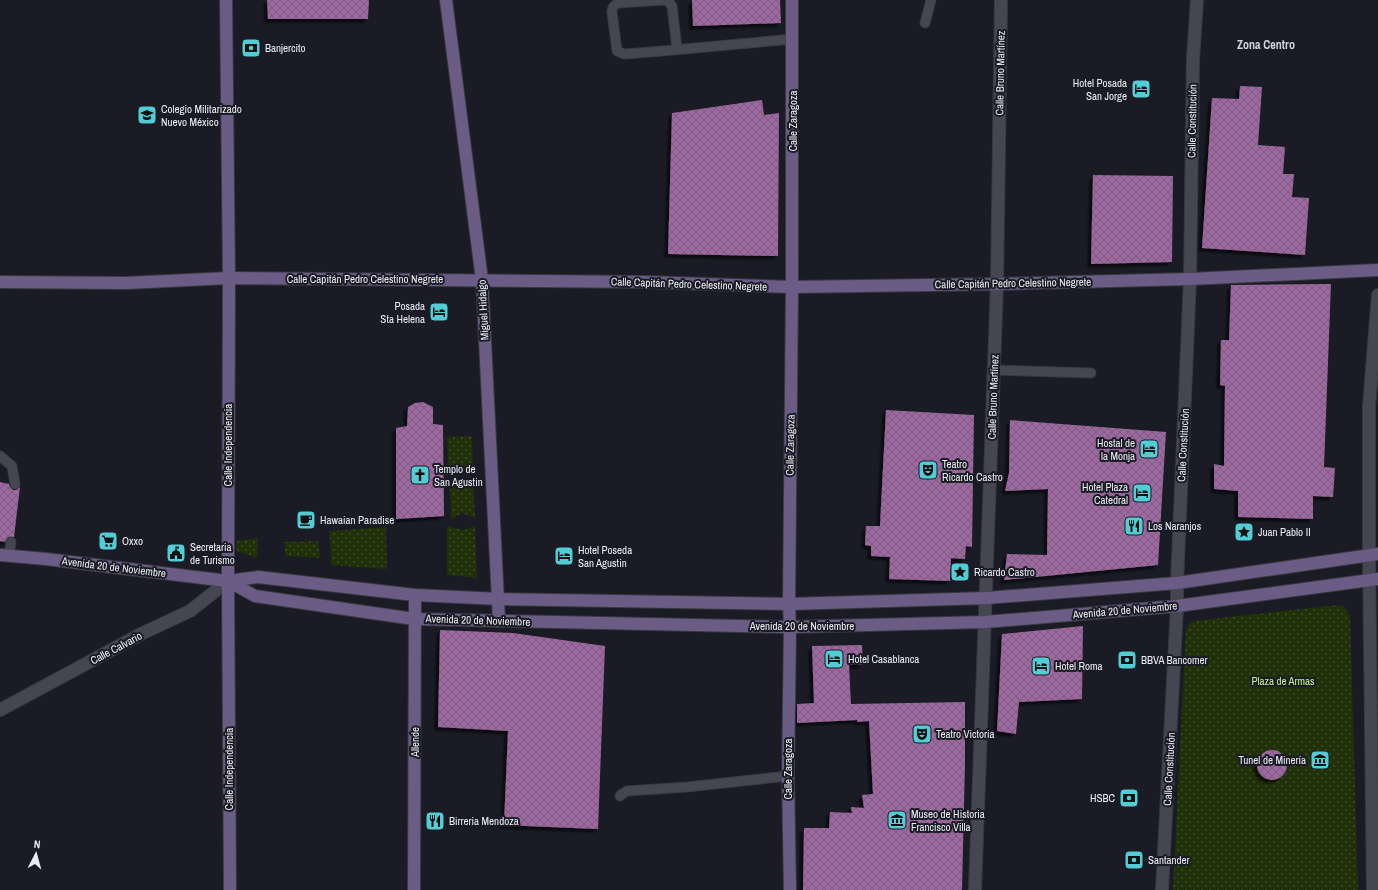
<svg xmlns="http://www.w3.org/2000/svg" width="1378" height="890" viewBox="0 0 1378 890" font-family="'Archivo Narrow',sans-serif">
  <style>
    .park { fill: url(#park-dots); fill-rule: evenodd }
    .building { fill: url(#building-cross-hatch); filter: url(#shadow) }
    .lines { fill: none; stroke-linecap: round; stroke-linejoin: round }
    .lane-casing { stroke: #383940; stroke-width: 11 }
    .street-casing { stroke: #383940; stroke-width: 14 }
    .secondary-casing { stroke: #383940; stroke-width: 14 }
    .lane { stroke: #454652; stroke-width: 9 }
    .street { stroke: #454652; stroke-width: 12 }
    .secondary { stroke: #6b5c85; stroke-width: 12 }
    .labels { text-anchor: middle; stroke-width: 4; stroke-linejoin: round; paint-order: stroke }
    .poi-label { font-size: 11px; fill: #ebecf3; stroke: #1a1b25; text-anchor: start }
    .street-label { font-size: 11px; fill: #ebecf3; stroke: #1a1b25 }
    .park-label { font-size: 11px; fill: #c3f08f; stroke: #1a1b25 }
    .neighbourhood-label { font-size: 12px; font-weight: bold; fill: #d0d2e0; stroke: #1a1b25 }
  </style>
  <defs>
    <pattern id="park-dots" width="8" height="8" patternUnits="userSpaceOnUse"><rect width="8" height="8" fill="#203009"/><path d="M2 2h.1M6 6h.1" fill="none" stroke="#414e2d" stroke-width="1.8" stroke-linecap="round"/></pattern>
    <pattern id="building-cross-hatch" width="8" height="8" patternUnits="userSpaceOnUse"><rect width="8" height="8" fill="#9d68a0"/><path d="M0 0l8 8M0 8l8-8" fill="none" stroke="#7a5b7d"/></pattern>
    <filter id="shadow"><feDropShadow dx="-3.5" dy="3.5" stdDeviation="1" flood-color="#0009"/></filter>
  </defs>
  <rect width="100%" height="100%" fill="#1a1b25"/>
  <!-- park -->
  <g class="park">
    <path d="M472,436l1,31h-25l-1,-30z"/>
    <path d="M473,479l2,39 -13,-5 -11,6 -1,-39z"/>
    <path d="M447,526l17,4 11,-4 2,52 -30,-3z"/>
    <path d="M386,527l1,42 -56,-4 -1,-34z"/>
    <path d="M258,538l-1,20 -21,-7 1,-10z"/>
    <path d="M318,541l2,17 -35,-2v-14z"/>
    <path d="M1338,605l6,2 6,9 8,274h-185l13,-261c2,-4 4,-7 8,-8zM1271,750c24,1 19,34 -2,29 -4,-1 -8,-3 -10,-7 -7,-10 2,-20 12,-22z"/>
  </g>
  <!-- building -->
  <g class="building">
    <path d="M267,0h102l-1,19h-100z"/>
    <path d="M692,0h88l1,23 -88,3z"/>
    <path d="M1240,86l22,1 -4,58 27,2 -2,27h11l-2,23 17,1 -4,57 -103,-7 10,-150 27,1z"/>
    <path d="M762,100l2,15 15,-2 -1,143 -110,-2 4,-141z"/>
    <path d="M1093,175l80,1 -1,86 -81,2z"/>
    <path d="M1331,284l-7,183 11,1 -2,29 -20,-1v23l-75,-2v-26l-24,-2v-25l10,2 1,-80 -5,-1 1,-45h8l2,-55z"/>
    <path d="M423,402l10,5v17l10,1 1,91 -48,3v-91l11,-2 1,-19 7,-4z"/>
    <path d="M886,410l88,5 -2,132 -6,-1 -1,13 -14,-1 -1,23 -61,-2 1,-22 -19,-1v-10l-6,-1 1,-19h14z"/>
    <path d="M1010,420l156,12 -8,133 -154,15 3,-26 40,1 1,-66 -43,2 4,-18z"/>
    <path d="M0,482l9,2 1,3 3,3h3l4,-3 -6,50h-6l-3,5 -5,-1z"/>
    <path d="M1083,626l-1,73 -63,3 -3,32 -19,-3 5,-97z"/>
    <path d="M440,630l73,3 92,13 -7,183 -94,-4 4,-94 -70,-4z"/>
    <path d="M862,645l1,20h-14l2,39 114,-2v62l-3,126h-159l1,-62h25l1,-16 22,1 -1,-6 13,1 -2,-13 11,-1 -4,-73 -12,1v-2l-60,3v-19l17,-1 -2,-57z"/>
    <circle cx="1272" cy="765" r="15"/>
  </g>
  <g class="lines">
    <!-- lane casing -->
    <g class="lane-casing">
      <g id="lane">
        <path d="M664,0l-45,3c-5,2 -7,4 -7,9l5,39 7,3 27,-2 142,-13"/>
        <path d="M664,0l4,1 4,5 5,43"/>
        <path d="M925,23l6,-23"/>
        <path d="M994,370l97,3"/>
        <path d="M0,456l12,10 3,18"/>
        <path d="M9,555l2,-13"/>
        <path d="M620,796l2,-2 5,-3 60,-4 101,-11"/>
      </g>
    </g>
    <!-- street casing -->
    <g class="street-casing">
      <g id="street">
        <path d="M0,710l143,-77 47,-22 38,-30"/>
        <path d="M975,890l22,-606 4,-284"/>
        <path d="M1162,890l15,-284v-23l13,-304 3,-220 4,-59"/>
        <path d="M1373,890l-4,-335v-148l9,-112"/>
      </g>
    </g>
    <!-- secondary casing -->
    <g class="secondary-casing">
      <g id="secondary">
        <path d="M226,0l3,278 -1,303 2,309"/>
        <path d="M446,0l36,280 17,341"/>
        <path d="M0,282l126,1 103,-5 418,4 145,5 205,-3 193,-5 188,-9"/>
        <path d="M0,555l46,4 182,22 30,-4 157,18 84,4 290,5 198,-6 190,-15 201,-29"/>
        <path d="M228,581l27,15 159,23 376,8 195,-5 192,-16 201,-27"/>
        <path d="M414,890l1,-295"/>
        <path d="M790,890l-2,-114 2,-149 -1,-23 3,-317v-287"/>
      </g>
    </g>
    <!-- lane -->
    <use href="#lane" class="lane"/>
    <!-- street -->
    <use href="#street" class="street"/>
    <!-- secondary -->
    <use href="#secondary" class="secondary"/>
  </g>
  <!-- icons -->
  <defs>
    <g id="bank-square" transform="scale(1)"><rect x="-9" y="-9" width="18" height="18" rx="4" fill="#52ccd5" stroke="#1a1b25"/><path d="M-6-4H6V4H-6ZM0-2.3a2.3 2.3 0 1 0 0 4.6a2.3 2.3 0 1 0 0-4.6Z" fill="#111"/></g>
    <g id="hotel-square" transform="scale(1)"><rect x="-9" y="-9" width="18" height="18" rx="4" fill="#52ccd5" stroke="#1a1b25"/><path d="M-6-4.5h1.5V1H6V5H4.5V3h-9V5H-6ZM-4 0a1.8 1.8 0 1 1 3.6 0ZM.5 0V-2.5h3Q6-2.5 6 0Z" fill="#111"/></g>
    <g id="school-square" transform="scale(1)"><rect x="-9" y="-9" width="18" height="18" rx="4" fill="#52ccd5" stroke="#1a1b25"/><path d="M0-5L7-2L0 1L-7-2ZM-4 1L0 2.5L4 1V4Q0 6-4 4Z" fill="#111"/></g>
    <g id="theatre-square" transform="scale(1)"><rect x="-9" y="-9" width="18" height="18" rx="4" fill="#52ccd5" stroke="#1a1b25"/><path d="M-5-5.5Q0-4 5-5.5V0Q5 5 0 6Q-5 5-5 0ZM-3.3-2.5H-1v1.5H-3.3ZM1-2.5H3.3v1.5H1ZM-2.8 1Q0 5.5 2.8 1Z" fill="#111"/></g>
    <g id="church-square" transform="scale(1)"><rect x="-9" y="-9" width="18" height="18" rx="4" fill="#52ccd5" stroke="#1a1b25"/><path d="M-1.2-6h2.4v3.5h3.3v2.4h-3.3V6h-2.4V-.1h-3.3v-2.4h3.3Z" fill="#111"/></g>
    <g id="cafe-square" transform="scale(1)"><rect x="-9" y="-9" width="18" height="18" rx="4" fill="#52ccd5" stroke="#1a1b25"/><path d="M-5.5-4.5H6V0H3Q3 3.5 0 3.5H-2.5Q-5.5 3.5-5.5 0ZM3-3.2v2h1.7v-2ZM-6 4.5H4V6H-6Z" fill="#111"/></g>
    <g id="restaurant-square" transform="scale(1)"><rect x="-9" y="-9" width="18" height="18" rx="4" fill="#52ccd5" stroke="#1a1b25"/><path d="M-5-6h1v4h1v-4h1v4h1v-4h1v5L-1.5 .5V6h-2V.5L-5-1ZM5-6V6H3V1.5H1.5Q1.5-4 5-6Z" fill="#111"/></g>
    <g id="sight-square" transform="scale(1)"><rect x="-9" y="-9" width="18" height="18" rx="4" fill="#52ccd5" stroke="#1a1b25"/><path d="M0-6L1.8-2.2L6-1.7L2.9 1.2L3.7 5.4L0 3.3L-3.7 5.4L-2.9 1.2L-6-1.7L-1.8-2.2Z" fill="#111"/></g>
    <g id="supermarket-square" transform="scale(1)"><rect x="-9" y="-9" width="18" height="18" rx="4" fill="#52ccd5" stroke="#1a1b25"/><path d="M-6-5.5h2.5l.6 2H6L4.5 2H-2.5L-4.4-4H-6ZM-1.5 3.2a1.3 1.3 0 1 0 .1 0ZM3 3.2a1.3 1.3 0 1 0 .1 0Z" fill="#111"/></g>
    <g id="civic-square" transform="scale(1)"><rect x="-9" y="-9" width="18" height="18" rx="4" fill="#52ccd5" stroke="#1a1b25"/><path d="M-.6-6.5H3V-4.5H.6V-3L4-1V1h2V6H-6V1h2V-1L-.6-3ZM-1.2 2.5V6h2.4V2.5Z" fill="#111"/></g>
    <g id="museum-square" transform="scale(1)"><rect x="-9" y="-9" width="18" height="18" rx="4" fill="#52ccd5" stroke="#1a1b25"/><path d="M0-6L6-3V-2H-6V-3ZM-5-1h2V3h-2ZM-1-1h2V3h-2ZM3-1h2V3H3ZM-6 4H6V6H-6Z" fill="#111"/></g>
  </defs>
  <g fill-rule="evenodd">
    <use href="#bank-square" x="251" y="48"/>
    <use href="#hotel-square" x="1141" y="89"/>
    <use href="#school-square" x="147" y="115"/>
    <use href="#hotel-square" x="439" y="312"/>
    <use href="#hotel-square" x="1149" y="449"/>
    <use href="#theatre-square" x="928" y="470"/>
    <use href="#church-square" x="420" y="475"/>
    <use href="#hotel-square" x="1142" y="493"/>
    <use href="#cafe-square" x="306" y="520"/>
    <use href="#restaurant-square" x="1134" y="526"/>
    <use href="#sight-square" x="1244" y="532"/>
    <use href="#supermarket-square" x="108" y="541"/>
    <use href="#civic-square" x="176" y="553"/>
    <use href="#hotel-square" x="564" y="556"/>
    <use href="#sight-square" x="960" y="572"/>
    <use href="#hotel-square" x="834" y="659"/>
    <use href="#bank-square" x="1127" y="660"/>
    <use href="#hotel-square" x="1041" y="666"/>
    <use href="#theatre-square" x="922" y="734"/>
    <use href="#museum-square" x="1320" y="760"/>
    <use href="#bank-square" x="1129" y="798"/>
    <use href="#museum-square" x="897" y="820"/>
    <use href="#restaurant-square" x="435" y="821"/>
    <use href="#bank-square" x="1134" y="860"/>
  </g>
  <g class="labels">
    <!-- poi labels -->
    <g class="poi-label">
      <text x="265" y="52">Banjercito</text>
      <text x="1127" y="87" text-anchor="end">Hotel Posada<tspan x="1127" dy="13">San Jorge</tspan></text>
      <text x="161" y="113">Colegio Militarizado<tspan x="161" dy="13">Nuevo México</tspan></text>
      <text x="425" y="310" text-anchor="end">Posada<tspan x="425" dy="13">Sta Helena</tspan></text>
      <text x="1135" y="447" text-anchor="end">Hostal de<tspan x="1135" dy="13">la Monja</tspan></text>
      <text x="942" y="468">Teatro<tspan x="942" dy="13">Ricardo Castro</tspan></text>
      <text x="434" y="473">Templo de<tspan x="434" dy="13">San Agustin</tspan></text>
      <text x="1128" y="491" text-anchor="end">Hotel Plaza<tspan x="1128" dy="13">Catedral</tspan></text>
      <text x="320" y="524">Hawaian Paradise</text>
      <text x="1148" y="530">Los Naranjos</text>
      <text x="1258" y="536">Juan Pablo II</text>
      <text x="122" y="545">Oxxo</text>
      <text x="190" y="551">Secretaria<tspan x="190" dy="13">de Turismo</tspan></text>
      <text x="578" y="554">Hotel Poseda<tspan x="578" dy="13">San Agustin</tspan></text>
      <text x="974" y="576">Ricardo Castro</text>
      <text x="848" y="663">Hotel Casablanca</text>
      <text x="1141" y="664">BBVA Bancomer</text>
      <text x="1055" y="670">Hotel Roma</text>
      <text x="936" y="738">Teatro Victoria</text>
      <text x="1306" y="764" text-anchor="end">Tunel de Minería</text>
      <text x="1115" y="802" text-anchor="end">HSBC</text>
      <text x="911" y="818">Museo de Historia<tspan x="911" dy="13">Francisco Villa</tspan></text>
      <text x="449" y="825">Birreria Mendoza</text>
      <text x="1148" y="864">Santander</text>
    </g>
    <!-- street labels -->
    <g class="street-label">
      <text transform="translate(1000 73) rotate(-89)" y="4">Calle Bruno Martínez</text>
      <text transform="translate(793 121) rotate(-90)" y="4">Calle Zaragoza</text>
      <text transform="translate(1192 121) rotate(-89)" y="4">Calle Constitución</text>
      <text x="365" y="283">Calle Capitán Pedro Celestino Negrete</text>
      <text transform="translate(1013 283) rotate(-1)" y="4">Calle Capitán Pedro Celestino Negrete</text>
      <text transform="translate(689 284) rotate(2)" y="4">Calle Capitán Pedro Celestino Negrete</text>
      <text transform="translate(483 310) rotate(-93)" y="4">Miguel Hidalgo</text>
      <text transform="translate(993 397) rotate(-88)" y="4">Calle Bruno Martínez</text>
      <text transform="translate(228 445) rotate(-90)" y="4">Calle Independencia</text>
      <text transform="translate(790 445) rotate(-89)" y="4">Calle Zaragoza</text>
      <text transform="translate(1183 445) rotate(-87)" y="4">Calle Constitución</text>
      <text transform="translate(114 567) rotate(7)" y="4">Avenida 20 de Noviembre</text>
      <text transform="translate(1125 610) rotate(-5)" y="4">Avenida 20 de Noviembre</text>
      <text transform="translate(478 620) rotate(2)" y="4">Avenida 20 de Noviembre</text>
      <text x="802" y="630">Avenida 20 de Noviembre</text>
      <text transform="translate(116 648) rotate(-28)" y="4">Calle Calvario</text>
      <text transform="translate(415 742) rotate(-90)" y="4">Allende</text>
      <text transform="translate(229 769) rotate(-90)" y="4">Calle Independencia</text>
      <text transform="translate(788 769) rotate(-90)" y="4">Calle Zaragoza</text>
      <text transform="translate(1169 769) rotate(-87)" y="4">Calle Constitución</text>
    </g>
    <!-- park labels -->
    <g class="park-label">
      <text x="1283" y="685">Plaza de Armas</text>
    </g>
    <!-- neighbourhood labels -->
    <g class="neighbourhood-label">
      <text x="1266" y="49">Zona Centro</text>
    </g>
  </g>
  <!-- north arrow -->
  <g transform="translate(36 854) rotate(6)" stroke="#1a1b25" stroke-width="3" paint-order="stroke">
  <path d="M0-3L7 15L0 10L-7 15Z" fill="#ebecf3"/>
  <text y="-6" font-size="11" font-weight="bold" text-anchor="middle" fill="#ebecf3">N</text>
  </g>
</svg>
